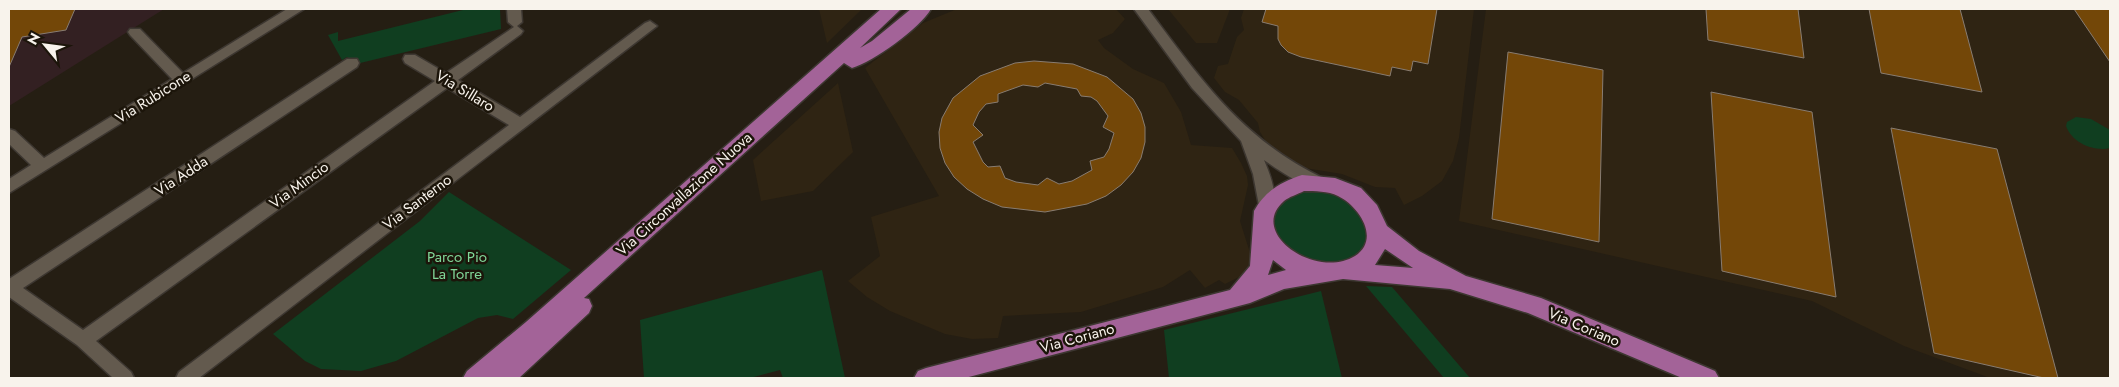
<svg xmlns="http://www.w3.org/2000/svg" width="2119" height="387" viewBox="0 0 2119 387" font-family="Jost,sans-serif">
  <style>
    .built { fill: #2f2413 }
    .industrial { fill: #332022 }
    .green { fill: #103e20 }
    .building { fill: #734708; stroke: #887c71; fill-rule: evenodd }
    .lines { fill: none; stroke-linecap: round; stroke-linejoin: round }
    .minor-casing { stroke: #3d3731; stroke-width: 3 }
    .major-casing { stroke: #3d3731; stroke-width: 3 }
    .minor { fill: #635a4e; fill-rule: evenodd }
    .major { fill: #a36398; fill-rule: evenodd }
    .labels { text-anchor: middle; stroke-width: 5; stroke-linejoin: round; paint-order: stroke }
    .street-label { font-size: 15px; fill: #f8f3ec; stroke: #1c150a }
    .park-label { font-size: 15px; fill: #80d798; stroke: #1c150a }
  </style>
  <rect width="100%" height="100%" fill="#251e13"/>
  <!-- built -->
  <g class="built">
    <path d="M819,9h43l-35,34z"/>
    <path d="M957,9h159l9,10 -12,14 -15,7 6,8 29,21 31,14 17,29 10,33 41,3 9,15 6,13 1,9 -8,36 11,35 -4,14 -6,6 -16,8 -6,-4 -14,8 -15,-18 -27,17 -82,25 -78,4 -5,22 -26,1 -27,-5 -55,-23 -23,-14 -19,-16 32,-25 -9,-39 68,-21 -74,-128 58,-45z"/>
    <path d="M1168,9h62l-13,34h-21z"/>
    <path d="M1244,9h230l-15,129 -6,23 -11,20 -20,15 -18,9 -9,-17 -20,-1 -33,-13 -37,-6 -15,-6 -20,-14 -10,-16 -2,-9 -19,-23 -14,-8 -11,-14 4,-12 10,-2 9,-27 7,-7 -3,-12z"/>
    <path d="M1486,9h624v369h-120l-86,-32 -92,-45 -353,-80z"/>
    <path d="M838,83l15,69 -40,39 -52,10 -8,-41z"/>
  </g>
  <!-- industrial -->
  <path class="industrial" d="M9,9h155l-155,97z"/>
  <!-- green -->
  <g class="green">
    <path d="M467,9h33l1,20 -145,35 -9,-7 -5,3 -14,-25 10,-3v9z"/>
    <path d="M2076,117l15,2 19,11v18c-16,4 -38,-5 -44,-22l1,-4z"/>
    <path d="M1316,184l50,25 4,36 -21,18 -34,2 -41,-25 -2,-35z"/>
    <path d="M449,192l122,78 -58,49 -16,-4 -19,3 -82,43 -35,10 -40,-2 -16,-8 -32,-27 147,-113z"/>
    <path d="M822,270l23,108h-62l-3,-8 -30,8h-106l-4,-58z"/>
    <path d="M1366,286l26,1 78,91h-26z"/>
    <path d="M1321,291l21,87h-173l-5,-48z"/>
  </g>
  <!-- building -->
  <g class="building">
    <path d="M9,9h66l-9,21 -44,7 -13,30z"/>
    <path d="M1266,9h171l-9,55 -15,-3 -2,10 -19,-4 -2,9 -89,-19 -13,-5 -7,-7 -3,-6v-13l-16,-4z"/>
    <path d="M1706,9h92l6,49 -96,-18z"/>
    <path d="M1869,9h91l22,83 -101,-19z"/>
    <path d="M2074,9h36v53z"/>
    <path d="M1508,52l95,18 -4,172 -107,-23z"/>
    <path d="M1034,61l39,3 34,13 26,22 8,14 4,14v15l-4,16 -8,14 -12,13 -15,11 -19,8 -42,8 -43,-5 -19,-8 -16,-10 -13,-12 -9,-14 -5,-15 -1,-16 3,-14 11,-20 27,-22 35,-13zM1045,83l32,6 4,7 10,1 6,4 11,15 -5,11 11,6 -5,16 -5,8 -14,4 2,9 -20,11 -13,3 -12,-6 -9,7 -22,-3 -11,-4 -5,-12 -12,1 -5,-5 -10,-20 10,-7 -10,-10 6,-13 7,-8 12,-2v-8l25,-9 15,2z"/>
    <path d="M1711,92l101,20 24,185 -114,-26z"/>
    <path d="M1891,128l106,21 61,229h-14l-110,-25z"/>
  </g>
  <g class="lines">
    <!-- minor casing -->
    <g class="minor-casing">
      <g id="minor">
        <path d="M287,9h17l-295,184v-14l22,-14 -22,-21v-15l6,2 29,27 128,-79 -42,-44 -2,-3 2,-3h10l43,44z"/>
        <path d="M507,9h14l1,13 -5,4 6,5 -2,3 -63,46 62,37 125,-94 5,-2 7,5 -458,352h-23l3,-6 330,-247 -62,-37 -351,253 35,31 3,6h-21l-36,-33 -68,-48v-18l338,-220h10l2,4 -2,4 -334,221 60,42 352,-249 -30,-18 -2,-4 2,-4h10l31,18 68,-46 -6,-5z"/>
        <path d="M1134,9h14c53,70 94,131 177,170l2,4 -2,4c-16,5 -48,-18 -61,-27 6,14 15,37 8,51l-6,2 -6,-2 -7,-37 -12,-33 -49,-53z"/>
      </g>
    </g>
    <!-- major casing -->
    <g class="major-casing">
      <g id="major">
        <path d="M881,9h20l-41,39 12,-7 39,-32h20c-11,19 -58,53 -79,59l-8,-5 -260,235 5,1 3,7 -3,7 -70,65h-56l4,-7 59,-49z"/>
        <path d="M1302,175l33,3 26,10 16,17 10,21 32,25 47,25 75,22 174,73 4,7h-37l-154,-65 -78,-24 -107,-10 -59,10 -34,14 -285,75h-51l4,-7 8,-3 304,-78 20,-24 4,-55c11,-20 27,-29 48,-36zM1304,191c11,0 24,0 34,5 21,10 43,43 17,60 -39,24 -108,-23 -71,-55 5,-4 14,-7 20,-10zM1385,249l28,19 -38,-3zM1273,260l13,10 -18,5z"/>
      </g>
    </g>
    <!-- minor -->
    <use href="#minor" class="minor"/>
    <!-- major -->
    <use href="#major" class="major"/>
  </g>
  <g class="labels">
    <!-- street labels -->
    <g class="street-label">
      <text transform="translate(465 91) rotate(31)" y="5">Via Sillaro</text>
      <text transform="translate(153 97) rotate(-32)" y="5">Via Rubicone</text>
      <text transform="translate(181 176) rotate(-33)" y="5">Via Adda</text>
      <text transform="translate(299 185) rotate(-36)" y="5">Via Mincio</text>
      <text transform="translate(684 194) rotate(-42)" y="5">Via Circonvallazione Nuova</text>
      <text transform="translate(417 202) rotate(-37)" y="5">Via Santerno</text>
      <text transform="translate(1584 327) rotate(23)" y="5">Via Coriano</text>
      <text transform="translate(1077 338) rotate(-15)" y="5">Via Coriano</text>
    </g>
    <!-- park labels -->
    <g class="park-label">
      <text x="457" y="262">Parco Pio<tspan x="457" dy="17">La Torre</tspan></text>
    </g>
  </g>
  <!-- border -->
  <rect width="2119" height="387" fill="none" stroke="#f8f3ec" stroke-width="20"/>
  <!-- north arrow -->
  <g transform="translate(45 45) rotate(299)" stroke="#1c150a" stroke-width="4" paint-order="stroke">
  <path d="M0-4L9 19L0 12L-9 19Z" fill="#f8f3ec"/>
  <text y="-8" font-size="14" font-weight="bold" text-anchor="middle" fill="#f8f3ec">N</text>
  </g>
</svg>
